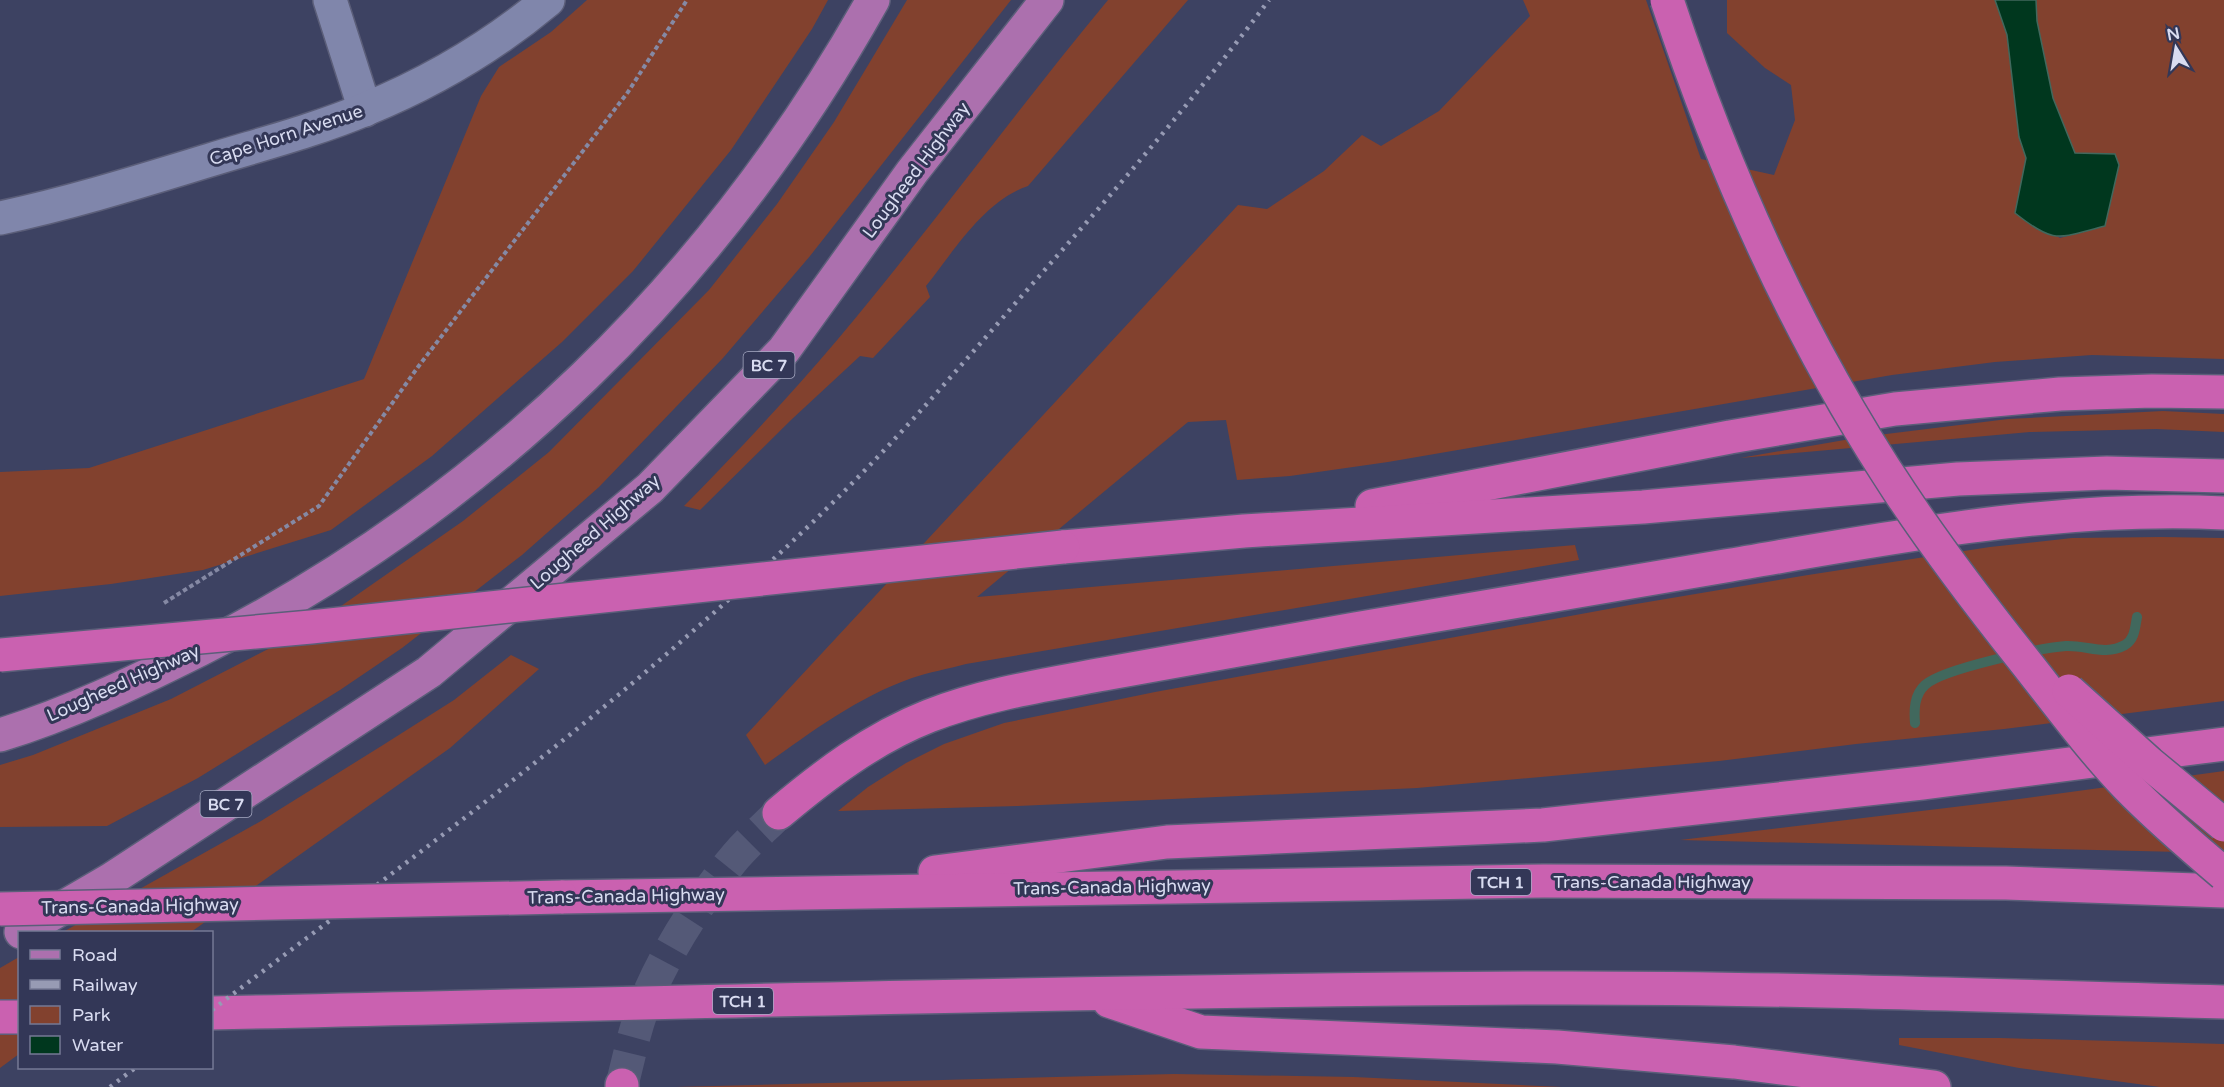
<svg xmlns="http://www.w3.org/2000/svg" width="2224" height="1087" viewBox="0 0 2224 1087" font-family="'Varela Round',sans-serif">
  <style>
    .green { fill: #82412e }
    .water { fill: #00371e; stroke: #41685d; stroke-width: 1.5 }
    .lines { fill: none; stroke-linecap: round; stroke-linejoin: round }
    .stream { stroke: #41685d; stroke-width: 10 }
    .highway-tunnel { stroke: #545977; stroke-width: 33; stroke-dasharray: 33 16; stroke-linecap: butt }
    .street-casing { stroke: #5b5e79; stroke-width: 36 }
    .secondary-casing { stroke: #5b5e79; stroke-width: 36 }
    .primary-casing { stroke: #5b5e79; stroke-width: 36 }
    .highway-casing { stroke: #5b5e79; stroke-width: 36 }
    .path { stroke: #8589a4; stroke-width: 4; stroke-dasharray: 4.5 3; stroke-linecap: butt }
    .street { stroke: #8086ab; stroke-width: 33 }
    .secondary { stroke: #8086ab; stroke-width: 33 }
    .primary { stroke: #ac70ae; stroke-width: 33 }
    .highway { stroke: #ca61b0; stroke-width: 33 }
    .rail { stroke: #979bb4; stroke-width: 4.5; stroke-dasharray: 3 6; stroke-linecap: butt }
    .highway-bridge-casing { stroke: #5b5e79; stroke-width: 36; stroke-linecap: butt }
    .highway-bridge { stroke: #ca61b0; stroke-width: 33 }
    .labels { text-anchor: middle; stroke-width: 6; stroke-linejoin: round; paint-order: stroke }
    .shield { fill: #333757; stroke: #a7aac3; stroke-width: 1.5 }
    .shield-label { font-size: 16px; font-weight: bold; fill: #d9dcf1 }
    .street-label { font-size: 18px; fill: #d9dcf1; stroke: #333757 }
  </style>
  <rect width="100%" height="100%" fill="#3d4262"/>
  <!-- green -->
  <g class="green">
    <path d="M587,0h241l-16,29 -81,121 -98,121 -71,71 -130,114 -101,74 -128,40 -92,14 -111,12v-124l89,-4 275,-89 117,-283 18,-29 52,-35z"/>
    <path d="M907,0h104l-201,256 -87,102 -124,129 -77,68 -120,93 -62,42 -142,88 -91,48 -107,1v-62l33,-10 138,-56 140,-72 152,-106 86,-69 160,-162 68,-86 57,-82z"/>
    <path d="M1108,0h80l-160,186c-44,15 -74,65 -102,100l4,11 -57,61 -13,-2 -69,64 -91,90 -16,-4c53,-54 105,-109 154,-167 93,-111 178,-228 270,-339z"/>
    <path d="M1523,0h123l55,159 73,16 21,-55 -4,-35 -26,-17 -38,-35v-33h268l12,35 12,102 7,21 -11,55 45,25 45,-12 14,-61 -4,-11h-40l-22,-56 -16,-77 -1,-21h188v359l-132,-4 -97,7 -103,13 -504,87 -98,14 -53,4 -11,-60 -38,2 -211,175 598,-52 4,15 -613,104c-18,5 -37,8 -54,14 -54,19 -101,54 -147,87l-19,-30 492,-530 29,4 57,-38 38,-36 19,11 58,-35 91,-95z"/>
    <path d="M2163,411l61,3v18l-68,-3 -126,3 -290,26 122,-21 146,-18z"/>
    <path d="M2161,537l63,1v163l-220,28 -148,15 -137,17 -302,27 -399,18 -180,5 30,-24 38,-24 38,-19 60,-21 151,-31 475,-87 178,-30 182,-28 82,-9z"/>
    <path d="M511,655l28,14 -89,79 -259,184h-128l198,-111 122,-76 71,-45z"/>
    <path d="M2224,771v82l-544,-13 324,-39z"/>
    <path d="M19,957v97l-19,14v-100z"/>
    <path d="M1899,1038h101l224,6v43h-64l-141,-19 -120,-23z"/>
    <path d="M1174,1074l180,3 208,10h-887z"/>
  </g>
  <!-- water -->
  <path class="water" d="M1995,0h41l1,21 16,77 22,55 40,1 4,11 -14,61c-47,12 -50,19 -90,-13l11,-55 -7,-21 -12,-102z"/>
  <g class="lines">
    <!-- stream -->
    <path class="stream" d="M1915,723c-1,-13 -1,-28 10,-38 17,-16 115,-37 141,-39 21,-1 39,10 59,-1 10,-6 10,-18 12,-28"/>
    <!-- highway-tunnel -->
    <path class="highway-tunnel" d="M622,1085c7,-28 13,-58 24,-85 22,-52 54,-101 90,-144 13,-15 29,-29 43,-43"/>
    <!-- street casing -->
    <g class="street-casing">
      <path id="street" d="M330,0l35,110"/>
    </g>
    <!-- secondary casing -->
    <g class="secondary-casing">
      <path id="secondary" d="M0,218c71,-15 141,-37 210,-58 52,-16 106,-30 156,-51 66,-27 127,-63 182,-109"/>
    </g>
    <!-- primary casing -->
    <g class="primary-casing">
      <g id="primary">
        <path d="M0,735c69,-21 135,-53 199,-85 288,-146 516,-368 674,-650"/>
        <path d="M21,932l89,-52 319,-208 221,-184 134,-138 128,-178 135,-172"/>
      </g>
    </g>
    <!-- highway casing -->
    <g class="highway-casing">
      <g id="highway">
        <path d="M1372,506l358,-69 165,-28 165,-15 92,-3 72,1"/>
        <path d="M1063,547l181,-16 399,-24 315,-28 149,-6 117,3"/>
        <path d="M779,813c45,-38 94,-75 150,-97 56,-22 116,-31 175,-42 84,-15 167,-30 251,-45 123,-22 247,-41 370,-63 165,-28 330,-61 499,-53"/>
        <path d="M935,872l232,-30 376,-17 379,-42 302,-39"/>
        <path d="M561,897l983,-16 462,2 218,8"/>
        <path d="M1109,1001l92,31 356,15 177,15 200,25"/>
        <path d="M212,1013c441,-10 883,-22 1324,-25 230,-1 459,8 688,14"/>
        <path d="M0,1017h20"/>
        <path d="M622,1087v-2"/>
      </g>
    </g>
    <!-- path -->
    <path class="path" d="M164,603l155,-97 99,-139 210,-275 59,-92"/>
    <!-- street -->
    <use href="#street" class="street"/>
    <!-- secondary -->
    <use href="#secondary" class="secondary"/>
    <!-- primary -->
    <use href="#primary" class="primary"/>
    <!-- highway -->
    <use href="#highway" class="highway"/>
    <!-- rail -->
    <g class="rail">
      <path d="M212,1010c162,-124 328,-244 481,-379 61,-53 121,-108 177,-166 55,-57 106,-117 158,-176 83,-94 166,-189 241,-289"/>
      <path d="M110,1087l25,-19"/>
    </g>
    <!-- highway-bridge casing -->
    <g class="highway-bridge-casing">
      <g id="highway-bridge">
        <path d="M1667,0c57,173 133,342 234,494 38,57 79,111 122,165 34,43 66,87 104,127 30,31 64,60 97,88"/>
        <path d="M0,655l311,-28 752,-80"/>
        <path d="M2069,691l80,72 75,62"/>
        <path d="M0,909l561,-12"/>
      </g>
    </g>
    <!-- highway-bridge -->
    <use href="#highway-bridge" class="highway-bridge"/>
  </g>
  <g class="labels">
    <!-- shield labels -->
    <g class="shield">
      <rect x="743.5" y="352" width="51" height="26" rx="4.5"/>
      <rect x="200.5" y="791" width="51" height="26" rx="4.5"/>
      <rect x="1471" y="869" width="60" height="26" rx="4.5"/>
      <rect x="713" y="988" width="60" height="26" rx="4.5"/>
    </g>
    <g class="shield-label">
      <text x="769" y="371">BC 7</text>
      <text x="226" y="810">BC 7</text>
      <text x="1501" y="888">TCH 1</text>
      <text x="743" y="1007">TCH 1</text>
    </g>
    <!-- street labels -->
    <g class="street-label">
      <text transform="translate(286 135) rotate(-18)" y="6">Cape Horn Avenue</text>
      <text transform="translate(916 170) rotate(-53)" y="6">Lougheed Highway</text>
      <text transform="translate(595 532) rotate(-41)" y="6">Lougheed Highway</text>
      <text transform="translate(123 683) rotate(-24)" y="6">Lougheed Highway</text>
      <text x="1652" y="888">Trans-Canada Highway</text>
      <text transform="translate(1112 887) rotate(-1)" y="6">Trans-Canada Highway</text>
      <text transform="translate(626 896) rotate(-1)" y="6">Trans-Canada Highway</text>
      <text transform="translate(140 906) rotate(-1)" y="6">Trans-Canada Highway</text>
    </g>
  </g>
  <!-- legend -->
  <rect x="18" y="931" width="195" height="138" fill="#333757" stroke="#757995" stroke-width="1.5"/>
  <rect x="30" y="950" width="30" height="9" fill="#ac70ae" stroke="#757995" stroke-width="1.5"/>
  <text x="72" y="961" font-size="18" fill="#d9dcf1">Road</text>
  <rect x="30" y="980" width="30" height="9" fill="#979bb4" stroke="#757995" stroke-width="1.5"/>
  <text x="72" y="991" font-size="18" fill="#d9dcf1">Railway</text>
  <rect x="30" y="1006" width="30" height="18" fill="#82412e" stroke="#757995" stroke-width="1.5"/>
  <text x="72" y="1021" font-size="18" fill="#d9dcf1">Park</text>
  <rect x="30" y="1036" width="30" height="18" fill="#00371e" stroke="#757995" stroke-width="1.5"/>
  <text x="72" y="1051" font-size="18" fill="#d9dcf1">Water</text>
  <!-- north arrow -->
  <g transform="translate(2176 48) rotate(349)" stroke="#333757" stroke-width="4.5" paint-order="stroke">
  <path d="M0-4.5L10 22L0 15L-10 22Z" fill="#d9dcf1"/>
  <text y="-9" font-size="16" font-weight="bold" text-anchor="middle" fill="#d9dcf1">N</text>
  </g>
</svg>
